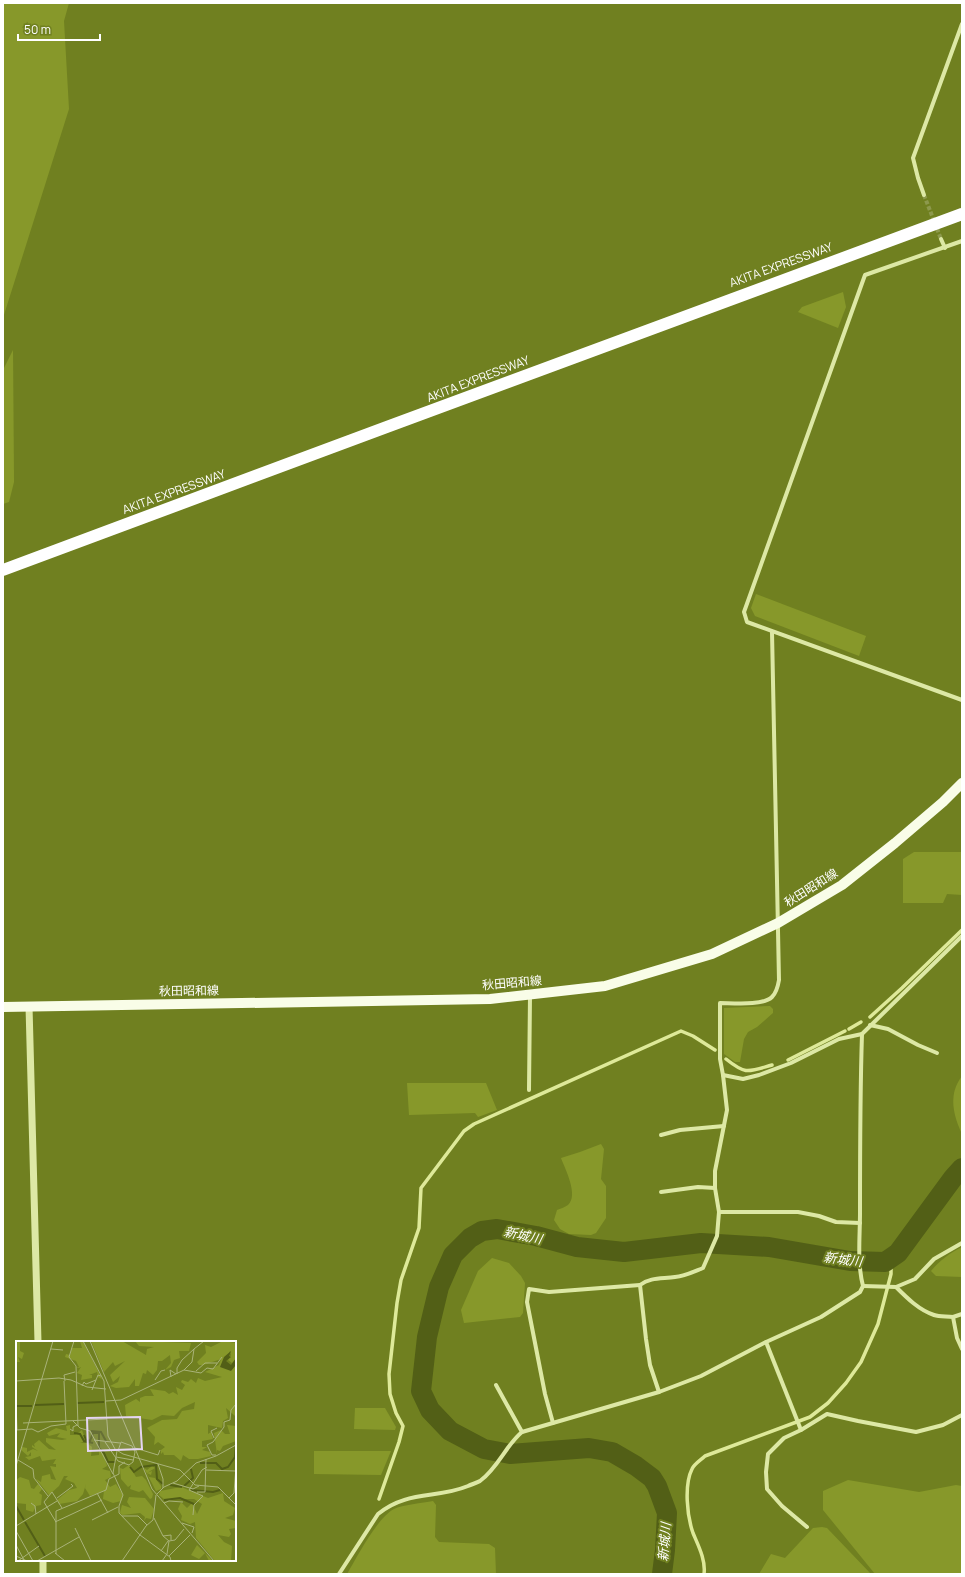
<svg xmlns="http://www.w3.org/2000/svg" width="965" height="1577" viewBox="0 0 965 1577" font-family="Manrope,'Noto Sans JP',sans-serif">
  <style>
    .green { fill: #87982a }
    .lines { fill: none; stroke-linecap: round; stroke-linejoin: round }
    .stream { stroke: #dee999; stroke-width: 3.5 }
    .river { stroke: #525f16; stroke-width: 20 }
    .minor-tunnel { stroke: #8d994d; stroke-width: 4; stroke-dasharray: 4 2; stroke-linecap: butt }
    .minor { stroke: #dde8a5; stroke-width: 4 }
    .tertiary { stroke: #dde8a5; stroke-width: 7 }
    .primary { stroke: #f9fde8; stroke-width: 10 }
    .motorway { stroke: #fff; stroke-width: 12 }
    .labels { text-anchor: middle; stroke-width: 4; stroke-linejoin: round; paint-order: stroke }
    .street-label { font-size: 12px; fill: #fff; stroke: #708020 }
    .water-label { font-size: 13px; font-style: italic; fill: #fff; stroke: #708020 }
    .inset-river { fill: none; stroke: #525f16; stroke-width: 2 }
    .inset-road { fill: none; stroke: #a9b379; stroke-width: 1 }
    .view { fill: #e5d5f2; fill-opacity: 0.15; stroke: #e5d5f2; stroke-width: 2 }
    .inset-edge { fill: none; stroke: #fff; stroke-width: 2 }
  </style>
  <rect width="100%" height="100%" fill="#708020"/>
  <!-- green -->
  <g class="green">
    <path d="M3,3h66l-5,18 5,88 -66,209z"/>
    <path d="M843,292l3,15 -8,21 -40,-16 4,-5z"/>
    <path d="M13,350l1,132 -5,20 -6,2v-134z"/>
    <path d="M756,594l110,42 -7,20 -104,-40 -4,-8z"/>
    <path d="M914,852h48v43l-15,-1 -4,9h-40v-44z"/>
    <path d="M770,1006l3,3v4l-16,14 -9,5 -4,7 -4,23h-5l-11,-8v-46z"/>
    <path d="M962,1076v58c-9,-19 -14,-40 0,-58z"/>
    <path d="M407,1083h79l11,27 -19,7 -3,-4 -66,2z"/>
    <path d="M601,1144l3,5 -3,30 5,7v32l-10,15 -5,2 -22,-1 -9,-5 -6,-9 3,-10c3,-1 8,-3 11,-5 11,-10 -3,-36 -7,-47l19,-6z"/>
    <path d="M962,1247v30l-26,-1 -5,-5c9,-11 19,-18 31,-24z"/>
    <path d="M492,1258l17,5 12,13 4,7 -2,30 -3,4 -56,6 -3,-13 17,-39z"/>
    <path d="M355,1408h30l11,19 -1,3 -41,-1z"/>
    <path d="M314,1451h77l-10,24 -67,-1z"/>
    <path d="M848,1480l71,12 37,-7 6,1v88h-87l-52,-64v-19z"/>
    <path d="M433,1501l3,4 -1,32 4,5 50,2 6,4 1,26h-149c10,-17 30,-56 47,-65 8,-4 29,-6 39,-8z"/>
    <path d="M822,1527l5,1 44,46h-112l12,-20 14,4 28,-30z"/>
  </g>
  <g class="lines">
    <!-- stream -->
    <g class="stream">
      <path d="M870,1017l32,-29 60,-58"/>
      <path d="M849,1029l12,-7"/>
      <path d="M726,1059c20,16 22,13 46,6"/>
      <path d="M788,1060l57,-29"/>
      <path d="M379,1499l20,-57 4,-16 -7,-13 -6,-19 -1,-20 8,-71 4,-23 18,-52 2,-40 43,-57 10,-7 207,-93 12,5 22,14"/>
      <path d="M704,1574c2,-14 -6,-29 -11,-41 -6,-17 -9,-48 -1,-64 2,-5 9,-9 13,-13l105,-39 18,-14 18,-20 15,-21 17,-38 13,-50v-16"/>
    </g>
    <!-- river -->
    <path class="river" d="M662,1574l3,-24 2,-37 -10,-27 -5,-8 -16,-12 -24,-14 -23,-4 -79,6 -26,-5 -34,-18 -20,-21 -9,-19 6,-54 12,-50 14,-32 17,-17 12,-7 15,-2 39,7 41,11 47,5 77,-9 68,4 81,14 35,1 13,-9 55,-75 9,-10"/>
    <!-- minor-tunnel -->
    <path class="minor-tunnel" d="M924,195l17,44"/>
    <!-- minor -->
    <g class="minor">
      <path d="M924,195l-6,-17 -5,-20 49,-134"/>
      <path d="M941,239l4,9"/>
      <path d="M962,241l-97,34 -121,337 3,10 215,78"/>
      <path d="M870,1025l18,4 30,16 19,8"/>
      <path d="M723,1075l20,4 16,-4 32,-12 48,-24 23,-5 100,-98"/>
      <path d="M529,1090l1,-94"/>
      <path d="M661,1135l19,-5 44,-4"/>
      <path d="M661,1192l37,-5 17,1"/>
      <path d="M719,1212h79l21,4 17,6 24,1"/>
      <path d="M863,1286l33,1 19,-8 19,-20 28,-16"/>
      <path d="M896,1287c11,11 23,23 38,28 6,2 13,1 19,2l4,21 5,11"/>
      <path d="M953,1317l9,-3"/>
      <path d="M766,1342l35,88"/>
      <path d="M496,1385l26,47"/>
      <path d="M659,1392l-9,-27 -4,-26 -6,-54c10,-8 23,-6 35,-8 10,-1 18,-5 28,-9l14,-32 2,-24 -4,-24v-17l12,-61 -4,-35 -3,-16v-56c12,0 43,3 52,-6 4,-4 6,-11 7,-17l-7,-348"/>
      <path d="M553,1423l-8,-29 -18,-92 2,-13 20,3 91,-7"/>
      <path d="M807,1527l-25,-21 -15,-17 -1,-17 2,-18 16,-16 17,-8 26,-16 31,7 58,11 27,-7 19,-10"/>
      <path d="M339,1574l39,-60c29,-24 59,-15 90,-28 4,-2 9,-3 12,-5 18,-13 26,-36 42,-49l137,-40 42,-16 65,-34 55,-25 39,-25 3,-6c-6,-23 -3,-49 -3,-73 0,-60 0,-120 2,-179"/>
    </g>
    <!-- tertiary -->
    <g class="tertiary">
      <path d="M29,1006l9,336"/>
      <path d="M43,1560v14"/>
    </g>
    <!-- primary -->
    <path class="primary" d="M3,1007l487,-8 115,-13 107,-32 66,-31 64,-38 53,-42 48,-41 19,-19"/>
    <!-- motorway -->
    <path class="motorway" d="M3,570c320,-118 638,-240 959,-356"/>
  </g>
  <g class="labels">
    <!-- street labels -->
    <g class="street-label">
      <text transform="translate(781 265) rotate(-20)" y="4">AKITA EXPRESSWAY</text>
      <text transform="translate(478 379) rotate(-21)" y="4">AKITA EXPRESSWAY</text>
      <text transform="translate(174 492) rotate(-20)" y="4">AKITA EXPRESSWAY</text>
      <text transform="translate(811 888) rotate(-32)" y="4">秋田昭和線</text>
      <text transform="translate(512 983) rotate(-5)" y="4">秋田昭和線</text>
      <text transform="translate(189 991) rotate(-1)" y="4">秋田昭和線</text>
    </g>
    <!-- water labels -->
    <g class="water-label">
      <text transform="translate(523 1235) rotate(12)" y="5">新城川</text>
      <text transform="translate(843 1259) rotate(7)" y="5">新城川</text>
      <text transform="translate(664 1542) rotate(-85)" y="5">新城川</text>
    </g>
  </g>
  <!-- overview -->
  <g transform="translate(16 1341)">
    <rect width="220" height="220" fill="#708020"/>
    <path d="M0,0h4v10l4,2 -2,6 -4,-2 2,5h-4zM64,0h3l19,38 -4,-2 -1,-5 -8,3h3v3l-11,2 1,-5 -5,-2 4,-6 -2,1 -3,-1h3l-3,-6 -11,-4 1,-3 4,1 2,-7h10zM75,0h31l24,14 1,-6 7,-2 -15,-1 -4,-5 56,2 -2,8h-10l1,7 -6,2 -3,7 -6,3 6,-7 -1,-8 -8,6h-4l-1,9 -4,5 -6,-5 -1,4 -3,-1 -4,13h-4v-7l-6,8 -13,1 -6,-2 8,-4 2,-6 -7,6 -3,-7 15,-14 -10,5 -2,-4 -9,10zM207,0l13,2v16l-4,4 -4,-3 3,-5 -1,-4 -7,14h13v57l-1,-6 -9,-8 2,10 -5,3 -1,7 -14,-3v9l3,-2 2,7 -11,2v6h5l-5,3 8,2 1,4 -13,3h-9l-6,-4 -2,6 -7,-6h-10l-1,-3 -2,2v-4l4,-3 -7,-5 -4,3 1,-8 -8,-9 15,-8 15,-1 5,-8 12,-2 1,-7 -13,6 -8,8 -12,-1 -10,5 -26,-4 -1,-11 11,-6 4,3v-4l5,-2h9l-4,-7 15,2 4,3 4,-2 5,3 -2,-8 6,3 3,-5 -4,-3 1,-2 6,2 3,-3 5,4 2,-5 7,3 17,-4 -17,-5 14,-7 2,-6 -18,6h-4l-2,-3 9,-9 -1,-8 6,2zM54,84v10h5l7,-5 4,11 -6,2h7l5,4 -1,9 8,-1v-6l5,5 3,12 -5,3 8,2 1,6 -6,3 5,7 6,-3 7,11 -2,6 -8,2 -10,-4 1,-8 -14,5 -5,-8 1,-4 -3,10 -6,7 -18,3 -2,-4 12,-10 8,-2 -3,-5 -9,-4 3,-3h-4l-5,10 -10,9 -13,-16 5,3 1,-6 8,-2 1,5 5,1 -6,-14 6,1v-3h-3l3,-5 -14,2 -2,-5 -11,4 -4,-3 6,-1v-4l-3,4 -7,-6 1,-3 5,1v4l6,-3 5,2 -6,-4v-2l3,2 -1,-3 5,-4 10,9 7,1 -10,-8v-4l16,2 5,-1 -10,-2 3,-4 -11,3 -2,-3 9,-5 11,3 -1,-5zM211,84l9,1v15l-13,5 -3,5 -3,-1v4l-3,-21 7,-3 4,4h5zM113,124l7,12 6,-1 4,4 7,14 -1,4 -2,1 -7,-9 -4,2 -9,-3 1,-4 -3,2 -7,-8 -1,-11 3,1zM136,125l3,2 -8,5 5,-2 -1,4 -4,-2 2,4 6,1 6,8v3l-5,2 -12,-23 3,2zM4,136l9,3 2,8 3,1 4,-5 4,5 -3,4 3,2 -1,10 -5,1 -3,6 -7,-2v-6l-10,-1v-23zM165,146l27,11 15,-5 1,8 11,7 -2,7 -8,3 11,3v7l-7,1 2,5 -2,3 -11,-2 6,7 8,4 -1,15h-16l-19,-23 -1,-16 -5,2 -9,-4 1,-4 -4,-7 3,-7 6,6 5,-5 5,11 5,-10 -8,-5h-30l-5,-4 1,-4zM113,156l16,1 9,11 -3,10 -5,-1 -2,3 1,-4 -5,-4 -18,2 -2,-2 2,-8 9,3 -4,-6zM181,204l16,16h-4l-4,-8 -6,6 -8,-4z" fill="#87982a"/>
    <path d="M215,10l-2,5 2,1 -5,4 5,4 5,-7v7l-5,6 -11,-4 4,-10z" fill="#525f16"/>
    <path class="inset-river" d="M61,62l27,-1M19,64l29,-1M1,65h15M75,90l10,1 5,9M58,92l6,1 4,7 9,2M68,94l2,5 4,1 3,-8h6v15l5,5 4,9h7M184,122h16l6,6 6,-2 7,-10 1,-14M114,126l4,5 7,-5 15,-2 1,14 6,5M154,144l12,2M168,145l9,-8 -2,-9M175,149l22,2 7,-2M148,159l16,-2 14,6M0,165l8,14M9,181l20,34"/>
    <path class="inset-road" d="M58,0l-5,16 7,9 2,60M67,0l21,40 4,55 7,13 8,5 57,16 15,15 23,2 18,18M74,0l62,148 62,72M35,8l12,1M168,29l17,3 6,-5 6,1 9,-12M180,30l9,-8h12M161,33v-6l5,-8 12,-11M155,36l-1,-7 6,4M139,39l6,-9 4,-1M0,40l43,-3 12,2 16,7 19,2M49,40l-1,-6 11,-3M66,45l2,-4 2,2 10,-4M76,49l6,-15 3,1M90,60l15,-1 63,-30 8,-8 2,-13 10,-8M0,62l1,27M57,80l7,7 10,3 23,43M7,82l84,-4M54,88l3,2v-4l4,-2M0,89l16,-1 6,3 13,-6 15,-2 -2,-43M198,97l-3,-7 6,-3M78,99l26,3M89,101l13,19 11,4 4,-3 2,-10 -3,-6 -11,-4 -3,9M119,107l23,7 2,-5M101,110l-4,22 10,22 -4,11v7l21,22 30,22 1,4M200,114h-4l-5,-10 6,-3 11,-15v-5l6,-2 1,-10 5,-6M100,116l17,3M2,119l15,9 1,9 14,18M142,123l5,15v9M0,125l37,-125M190,129l29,1M157,142l20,6 6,-3M181,151h8l1,-33M81,152l11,20M141,153l7,-7 13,-6 19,-18 20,-7 20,-11M41,157l16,-12 -2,-2M213,157l5,-5 2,-27M15,162l4,3 1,8M148,162l5,-2 14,1M177,174l1,-10 9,-9 -14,-6 13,-20 5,-3M106,175h16l9,9M138,177l9,18 6,5 -2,13 -5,7M76,179l26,-13M39,181l47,-22M40,181l-12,-20 8,-10 10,16M166,182l12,4 -2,6M0,185l41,-25M59,187l16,33M0,190l17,30M147,195l8,-1v5M153,200l6,-1 9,-11M0,204l8,15M145,210l7,-10M39,212l10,8M40,213v-43l50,-21 3,-11 10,-5v-8l6,-4M0,215l11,5M153,215l21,-21M2,220l21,-15M21,220l42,-24M106,220l24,-35 7,-6 3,-25"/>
    <path class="view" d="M124,76l2,32 -54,2 -1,-33z"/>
    <rect width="220" height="220" class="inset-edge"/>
  </g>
  <!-- border -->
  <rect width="965" height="1577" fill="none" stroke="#ffffff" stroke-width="8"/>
  <!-- scale -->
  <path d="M18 34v6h82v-6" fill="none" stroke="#ffffff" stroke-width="2"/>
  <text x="24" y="34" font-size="12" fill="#ffffff" stroke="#708020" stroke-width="3" paint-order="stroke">50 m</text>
</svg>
